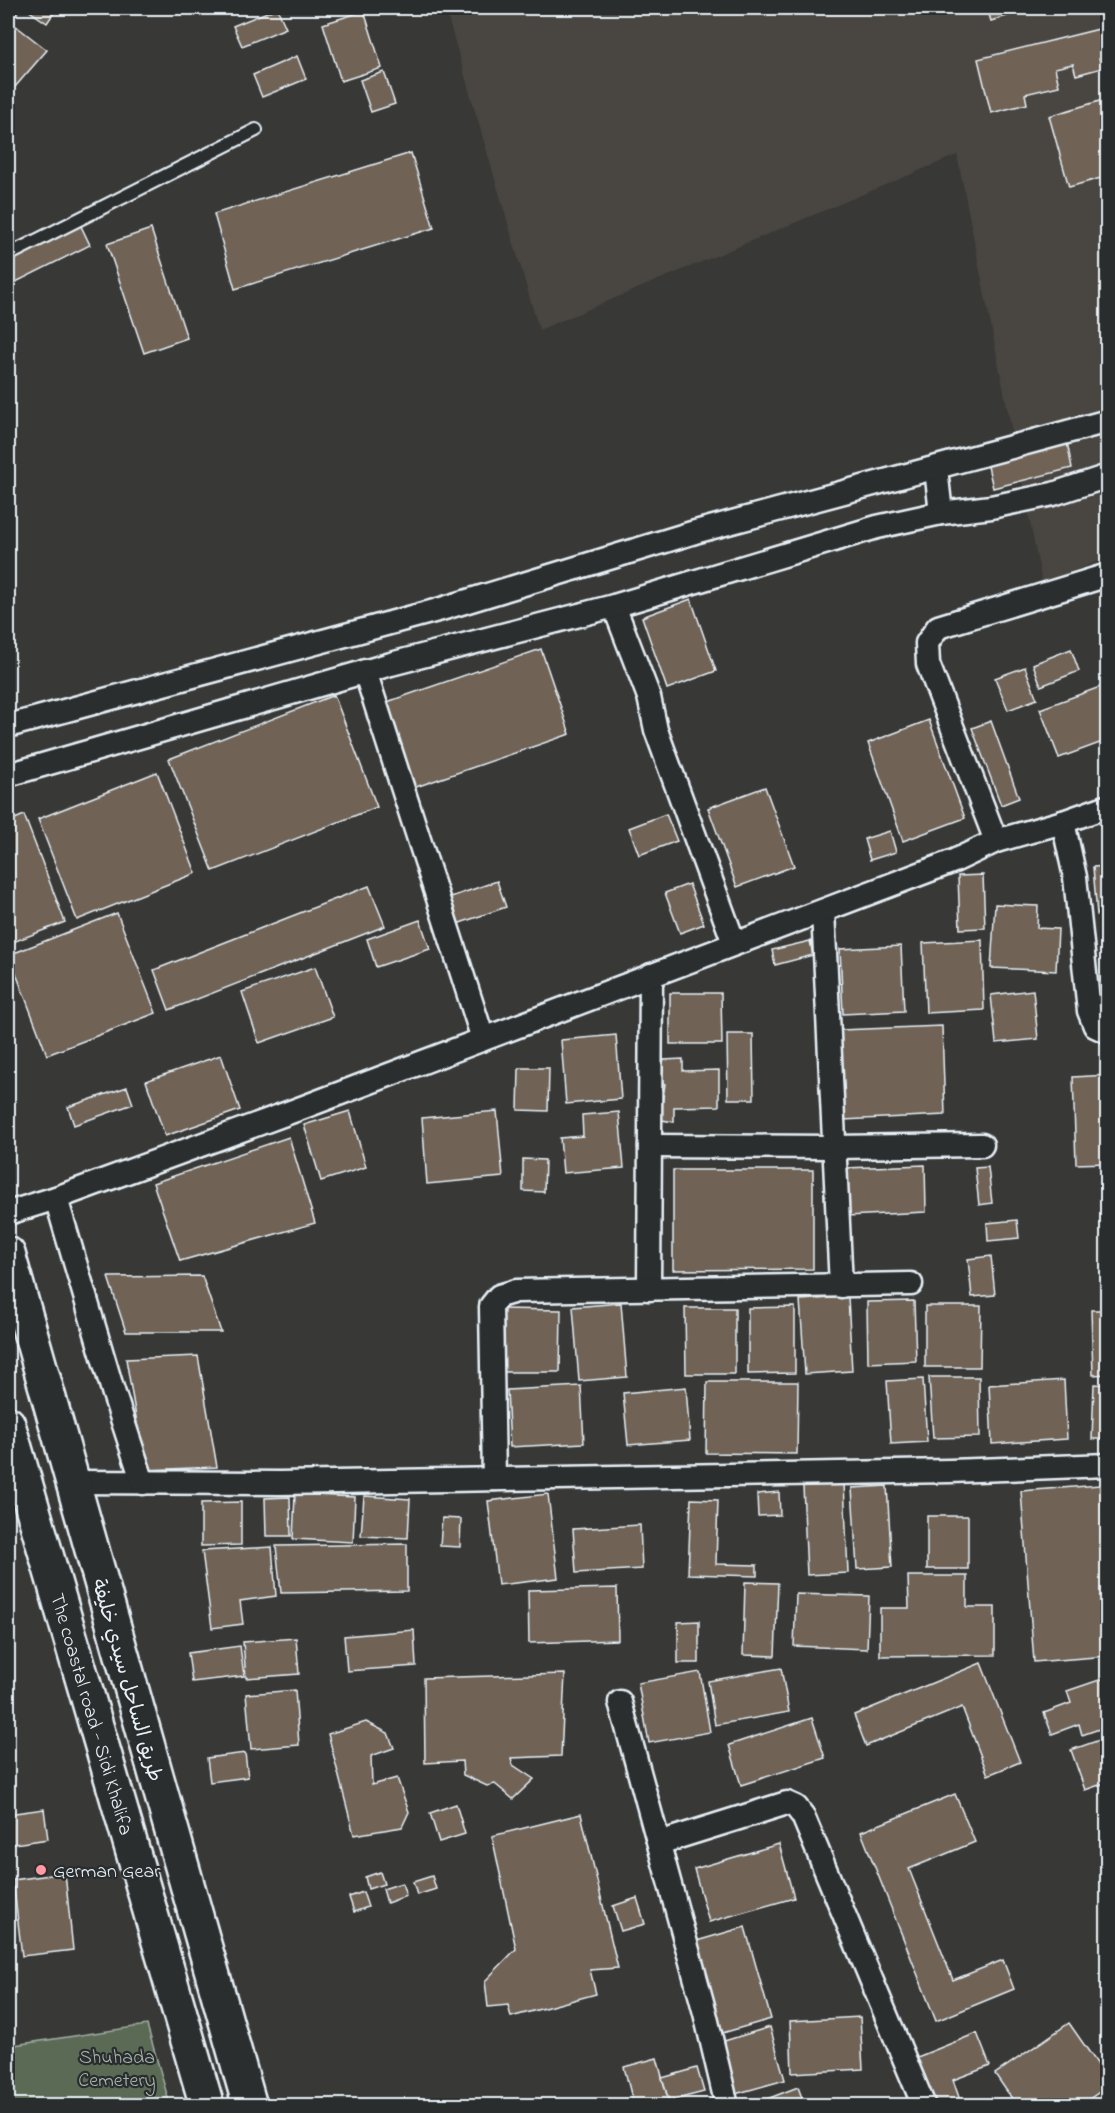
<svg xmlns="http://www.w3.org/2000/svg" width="1115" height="2113" viewBox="0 0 1115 2113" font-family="'Indie Flower','Playpen Sans Arabic',sans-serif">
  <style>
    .built { fill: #484540 }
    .green { fill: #5a6b54; stroke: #a1aea6; stroke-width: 1.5 }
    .building { fill: #6f6356; stroke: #e8f1f8; stroke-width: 1.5 }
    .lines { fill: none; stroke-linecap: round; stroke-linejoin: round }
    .service-casing { stroke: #e8f1f8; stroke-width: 16 }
    .minor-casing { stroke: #e8f1f8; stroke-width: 27 }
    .trunk-casing { stroke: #e8f1f8; stroke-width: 38 }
    .service { stroke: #2a2d2e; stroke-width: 12 }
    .minor { stroke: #2a2d2e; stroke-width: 22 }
    .trunk { stroke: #2a2d2e; stroke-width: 33 }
    .poi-dot { fill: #ff9aa2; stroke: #2a2d2e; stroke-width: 2 }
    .labels { text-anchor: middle; stroke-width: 4.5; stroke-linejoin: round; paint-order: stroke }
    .street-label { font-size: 20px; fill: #e8f1f8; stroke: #2a2d2e }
    .poi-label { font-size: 20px; fill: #e8f1f8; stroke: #2a2d2e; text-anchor: start }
    .park-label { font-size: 20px; fill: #a8b5ae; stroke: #2a2d2e }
  </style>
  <rect width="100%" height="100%" fill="#383836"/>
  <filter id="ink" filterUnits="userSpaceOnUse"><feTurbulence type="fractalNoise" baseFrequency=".0167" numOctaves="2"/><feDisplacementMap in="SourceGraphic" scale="12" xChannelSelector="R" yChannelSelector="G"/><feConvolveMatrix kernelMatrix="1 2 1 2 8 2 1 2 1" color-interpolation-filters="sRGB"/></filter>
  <g filter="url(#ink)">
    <!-- built -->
    <path class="built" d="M445,8h662v550l-65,25 -85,-428 -418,175z"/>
    <!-- green -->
    <path class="green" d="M147,2025l23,80h-162v-59z"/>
    <!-- building -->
    <g class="building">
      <path d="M8,8h6l4,3 -10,13z"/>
      <path d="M29,8h28l-10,15 -19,-13z"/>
      <path d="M277,8l9,20 -44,18 -9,-20z"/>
      <path d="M987,8h45l-41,13z"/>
      <path d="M364,11l18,57 -41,13 -18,-57z"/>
      <path d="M16,26l31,24 -39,45v-59z"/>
      <path d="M1103,28l5,17v11l-9,2 3,10 -26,7 -3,-11 -18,4 4,18 -34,8 2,10 -36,9 -13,-54z"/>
      <path d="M297,56l9,23 -44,18 -9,-22z"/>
      <path d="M384,72l11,32 -24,8 -11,-32z"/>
      <path d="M1103,100l5,17v59l-39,11 -20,-71z"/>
      <path d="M411,153l23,75 -199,61 -21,-75z"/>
      <path d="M80,224l10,21 -80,40 -2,-5v-19z"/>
      <path d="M151,229l36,109 -43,15 -37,-109z"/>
      <path d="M1067,442l5,26 -79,20 -6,-26z"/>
      <path d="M691,599l25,72 -49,18 -25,-72z"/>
      <path d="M541,649l29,85 -157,54 -29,-85z"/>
      <path d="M1071,649l8,22 -38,15 -8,-22z"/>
      <path d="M1025,667l12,32 -29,11 -13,-32z"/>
      <path d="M1108,684v56l-49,18 -19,-49z"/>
      <path d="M334,695l43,112 -164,64 -44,-112z"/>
      <path d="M929,720l36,98 -62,23 -35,-98z"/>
      <path d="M991,721l28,77 -18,7 -29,-77z"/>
      <path d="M157,772l39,101 -119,47 -39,-101z"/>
      <path d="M765,787l29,79 -57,21 -29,-79z"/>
      <path d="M666,814l11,27 -38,14 -10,-27z"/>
      <path d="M24,815l41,107 -57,22v-122z"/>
      <path d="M890,831l6,21 -26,8 -6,-21z"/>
      <path d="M1108,866v48l-11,1 -4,-48z"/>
      <path d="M983,875l2,53 -25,1 -2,-53z"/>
      <path d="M497,881l9,26 -49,17 -9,-26z"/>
      <path d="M689,884l15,40 -24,9 -15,-40z"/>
      <path d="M369,886l16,40 -216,84 -15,-40z"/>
      <path d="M995,904l43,2 -1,22 21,1 -2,42 -65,-3z"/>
      <path d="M117,913l39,100 -109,42 -38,-100z"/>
      <path d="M420,920l10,29 -54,18 -9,-28z"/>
      <path d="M982,940l2,70 -58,3 -3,-70z"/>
      <path d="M810,941l3,14 -38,10 -3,-15z"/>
      <path d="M901,946l3,65 -61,3 -3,-65z"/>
      <path d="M315,967l18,50 -74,26 -17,-51z"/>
      <path d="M1033,990l5,49 -42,4 -5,-48z"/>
      <path d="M670,993h51l1,51h-52z"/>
      <path d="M942,1026l3,89 -102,5 -3,-90z"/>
      <path d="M727,1034h26l1,65h-26z"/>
      <path d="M616,1035l5,64 -55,5 -5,-64z"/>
      <path d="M221,1055l19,55 -75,26 -19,-55z"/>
      <path d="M683,1059v12l36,-1v36l-45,1v15l-18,-3 -1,-12 7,-2 3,-21 -8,-1 -2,-12h8v-11z"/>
      <path d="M519,1068h30l-1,43 -30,-1z"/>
      <path d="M1108,1075v88l-32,1 -3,-87z"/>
      <path d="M127,1087l6,17 -59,21 -6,-18z"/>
      <path d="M350,1111l16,56 -45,14 -17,-56z"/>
      <path d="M497,1111l6,66 -76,7 -5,-66z"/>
      <path d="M619,1112l5,56 -61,5 -3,-35 23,-2 -1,-21z"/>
      <path d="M289,1137l26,86 -135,38 -27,-78z"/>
      <path d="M523,1159l22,1 -1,32 -21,-1z"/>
      <path d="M925,1165l1,47 -79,4 -2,-48z"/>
      <path d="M988,1167l4,36 -13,2 -4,-37z"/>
      <path d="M673,1170h140v99l-140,1z"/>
      <path d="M1017,1220l2,18 -31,3 -1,-18z"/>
      <path d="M991,1256l4,39 -23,2 -4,-38z"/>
      <path d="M202,1276l19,56h-95l-18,-55z"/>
      <path d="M848,1297l4,74 -47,3 -5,-74z"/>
      <path d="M914,1301l2,60 -48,2 -1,-61z"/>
      <path d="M621,1303l6,74 -48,4 -6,-74z"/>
      <path d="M925,1306h56l-1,61h-55z"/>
      <path d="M795,1307v66l-47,1v-66z"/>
      <path d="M685,1308h50v66h-49z"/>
      <path d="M497,1309l64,1 -1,62h-64z"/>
      <path d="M1091,1310h17v64l-15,1z"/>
      <path d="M198,1356l19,111 -72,3 -19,-111z"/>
      <path d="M929,1377h50l1,60 -47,1z"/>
      <path d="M923,1379l4,63 -36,2 -4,-63z"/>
      <path d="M1064,1380l3,59 -75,5 -3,-59z"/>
      <path d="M707,1382h91l-1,72 -91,-1z"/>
      <path d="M1094,1384l14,1v54h-16z"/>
      <path d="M581,1386l3,57 -74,4 -3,-57z"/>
      <path d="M686,1387l4,53 -62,5 -5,-52z"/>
      <path d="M844,1483l4,90 -41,2 -4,-89z"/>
      <path d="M1100,1485l8,93v78l-74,6 -13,-171z"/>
      <path d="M887,1486l5,81 -35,2 -5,-81z"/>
      <path d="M779,1492l1,23 -22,1 -1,-22z"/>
      <path d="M295,1494l60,3 -2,45 -60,-3z"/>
      <path d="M548,1494l10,84 -60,7 -10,-84z"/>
      <path d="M364,1496l46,3 -2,39 -47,-2z"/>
      <path d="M290,1497l1,39h-25l-1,-38z"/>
      <path d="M691,1499l27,1 -2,64 41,1v11l-69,-2z"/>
      <path d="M241,1502v43l-40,1v-43z"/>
      <rect x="927" y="1516" width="41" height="53"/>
      <path d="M442,1518l19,1 -1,28 -20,-1z"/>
      <path d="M640,1525l2,44 -66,4 -3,-44z"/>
      <path d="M407,1544v47l-126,2 -5,-47z"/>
      <path d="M272,1547l4,49 -36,5 3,23 -31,4 -10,-77z"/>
      <path d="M908,1576h59v31h28v48l-115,1v-48h29z"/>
      <path d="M745,1582l33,1 -3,73 -32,-1z"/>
      <path d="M617,1588l1,52 -89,3 -1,-53z"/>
      <path d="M796,1594l73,2 -2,53 -73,-3z"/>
      <path d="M699,1621v42h-21v-41z"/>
      <path d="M414,1630l2,36 -69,5 -3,-35z"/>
      <path d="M296,1638l3,36 -53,4 -3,-36z"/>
      <path d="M240,1646l4,30 -52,6 -4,-29z"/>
      <path d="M981,1663l39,99 -32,13 -26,-68 -96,39 -12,-31z"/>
      <path d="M781,1668l8,44 -74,13 -7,-44z"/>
      <path d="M700,1672l10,60 -61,11 -11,-60z"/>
      <path d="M565,1674l-4,82 -50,2 2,7 21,14 -21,20 -18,-15 -8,2 -24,-11 -1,-14 -37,2 -1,-85z"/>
      <path d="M1108,1677v49l-26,9 -3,-11 -27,10 -8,-21 27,-10 -4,-12z"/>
      <path d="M295,1690l4,55 -48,4 -5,-55z"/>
      <path d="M812,1718l13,40 -84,27 -12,-40z"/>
      <path d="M366,1722l22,11 6,15 -23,8 1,29 25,-7 12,34 -7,15 -48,8 -26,-101z"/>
      <path d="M1108,1737v45l-23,8 -14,-40z"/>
      <path d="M245,1753l3,24 -38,5 -3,-24z"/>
      <path d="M955,1794l20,48 -66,27 44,111 50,-20 11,29 -78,32 -75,-189z"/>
      <path d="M456,1804l9,30 -26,8 -9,-29z"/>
      <path d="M44,1809l4,30 -40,6v-31z"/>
      <path d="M581,1814l37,154 -28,2 6,24 -85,23 -3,-12 -20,2 -3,-26 31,-32 -24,-113z"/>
      <path d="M779,1844l15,54 -85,24 -15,-53z"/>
      <path d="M380,1872l4,12 -16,5 -3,-12z"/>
      <path d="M65,1873l8,77 -51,6 -9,-76z"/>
      <path d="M432,1876l4,13 -19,6 -4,-13z"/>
      <path d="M402,1883l4,13 -19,7 -4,-14z"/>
      <path d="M363,1892l5,15 -14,5 -5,-15z"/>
      <path d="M637,1898l8,26 -24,7 -8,-25z"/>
      <path d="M745,1927l26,92 -52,15 -26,-92z"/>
      <path d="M860,2017l3,52 -71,4 -2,-52z"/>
      <path d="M1069,2023l39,56v7l-29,20h-62l-22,-32z"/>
      <path d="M770,2027l15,53 -50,14 -14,-52z"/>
      <path d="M977,2033l13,33 -37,14 9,26h-35l-17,-46z"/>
      <path d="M657,2058l13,48h-36l-10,-39z"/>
      <path d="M697,2068l7,24 -35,9 -7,-23z"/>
      <path d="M798,2087l7,19h-56z"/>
    </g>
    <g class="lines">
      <!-- service casing -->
      <g class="service-casing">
        <path id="service" d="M8,255l248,-125"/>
      </g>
      <!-- minor casing -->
      <g class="minor-casing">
        <g id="minor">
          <path d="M936,469l5,44"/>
          <path d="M614,606l35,91 7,33 78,213"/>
          <path d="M365,671l118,368"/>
          <path d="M8,726l430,-116 257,-78 413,-111"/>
          <path d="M8,775l383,-111 223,-58 263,-79 64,-14 50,-6 62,-13 55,-18"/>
          <path d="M1063,822l12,55 14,134 6,15 13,6"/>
          <path d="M996,841l-68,-177 -1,-21 11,-16 170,-52"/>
          <path d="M823,911l18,375"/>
          <path d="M650,1146l184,1 148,-2"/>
          <path d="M8,1213l48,-15"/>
          <path d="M649,1289l2,-314"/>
          <path d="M494,1479l-3,-173 8,-10 17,-5 395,-7"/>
          <path d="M72,1482l208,1 670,-12 158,-6"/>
          <path d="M143,1483l-30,-92 -57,-193 248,-91 650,-246 42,-20 67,-19 45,-16"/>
          <path d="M620,1702l85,311 22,93"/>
          <path d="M659,1843l128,-40 9,4 7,9 121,290"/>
        </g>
      </g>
      <!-- trunk casing -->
      <g class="trunk-casing">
        <g id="trunk">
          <path d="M8,1254l242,852"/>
          <path id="s1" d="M8,1424l199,682"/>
        </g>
      </g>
      <!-- service -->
      <use href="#service" class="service"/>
      <!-- minor -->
      <use href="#minor" class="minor"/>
      <!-- trunk -->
      <use href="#trunk" class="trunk"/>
    </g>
  </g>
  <!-- markers -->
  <circle class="poi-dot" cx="41" cy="1870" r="6"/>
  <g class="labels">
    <!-- street labels -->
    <g class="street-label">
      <text transform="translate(128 1680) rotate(74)" y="7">طريق الساحل سيدي خليفة</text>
      <text dy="7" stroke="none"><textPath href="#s1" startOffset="302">The coastal road - Sidi Khalifa</textPath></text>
    </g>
    <!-- poi labels -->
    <g class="poi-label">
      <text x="53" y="1877">German Gear</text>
    </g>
    <!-- park labels -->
    <g class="park-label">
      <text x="117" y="2063">Shuhada<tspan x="117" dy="23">Cemetery</tspan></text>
    </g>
  </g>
  <!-- margin -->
  <rect width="1115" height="2113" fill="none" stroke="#2a2d2e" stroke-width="30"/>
  <rect x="15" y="15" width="1085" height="2083" fill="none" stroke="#e8f1f8" stroke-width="2" filter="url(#ink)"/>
</svg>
